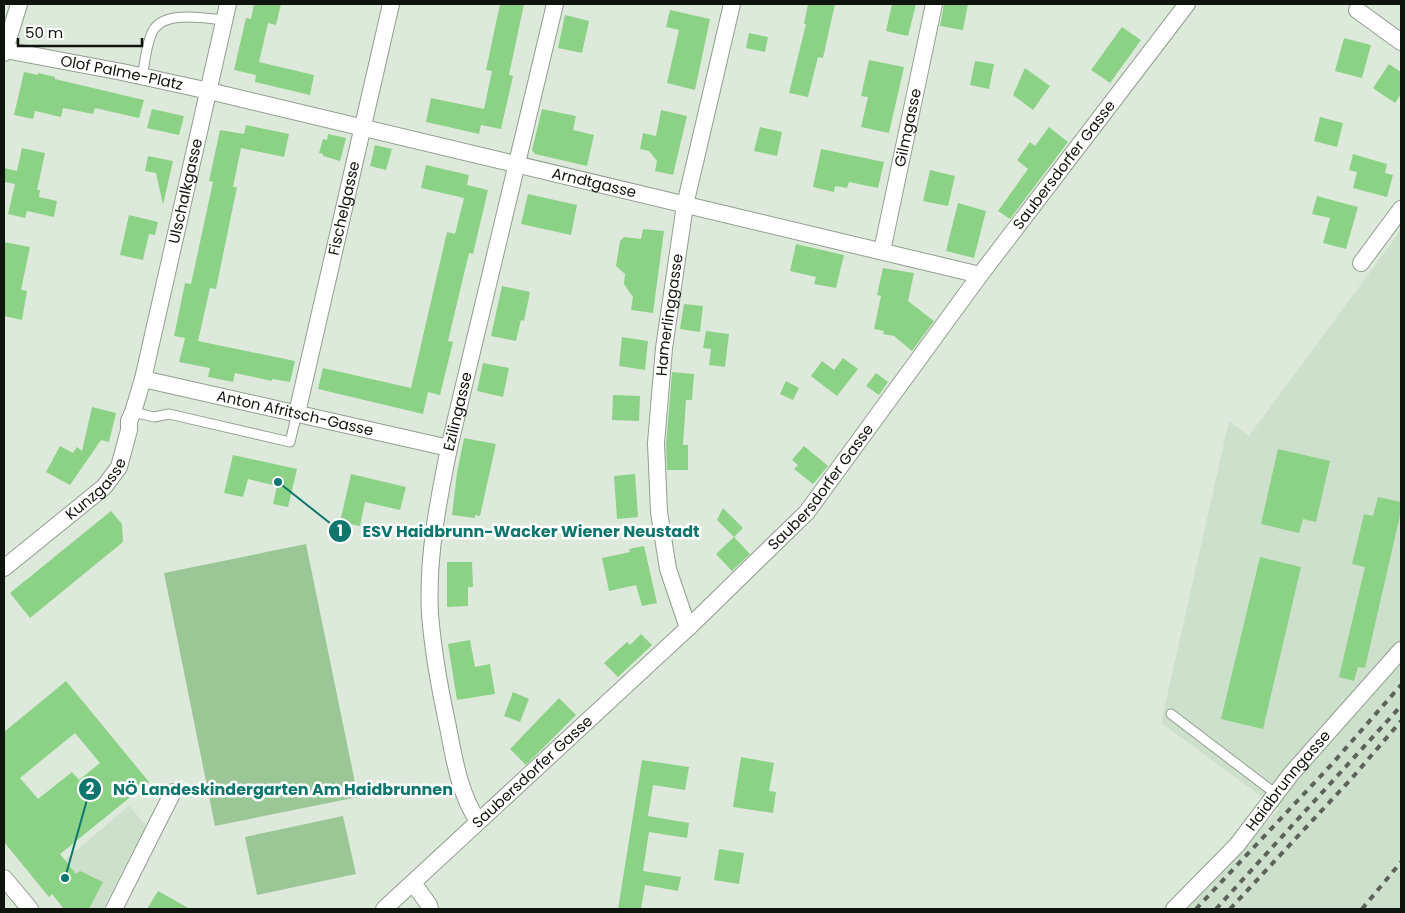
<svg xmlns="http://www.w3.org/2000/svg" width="1405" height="913" viewBox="0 0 1405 913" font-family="Poppins,sans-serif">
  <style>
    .built { fill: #cce0cb }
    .green { fill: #9bc797 }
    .building { fill: #8cd286; fill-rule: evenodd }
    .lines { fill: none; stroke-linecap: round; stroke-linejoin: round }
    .lane-casing { stroke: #929e90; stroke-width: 11 }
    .street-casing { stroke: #929e90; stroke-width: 18 }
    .lane { stroke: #fff; stroke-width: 9 }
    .street { stroke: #fff; stroke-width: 16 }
    .rail { stroke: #5b6259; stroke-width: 4; stroke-dasharray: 6 6; stroke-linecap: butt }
    .labels { text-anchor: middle; stroke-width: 5; stroke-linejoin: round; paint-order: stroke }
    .street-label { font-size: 15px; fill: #10140f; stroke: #fff }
    .leader { fill: none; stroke: #0f766e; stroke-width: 2 }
    .callout-dot { fill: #0f766e; stroke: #fff; stroke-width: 2 }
    .mark-label { font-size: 15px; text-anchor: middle; font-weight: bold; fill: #fff }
    .callout-label { font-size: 16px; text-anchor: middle; font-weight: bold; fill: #0f766e; stroke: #fff; stroke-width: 5; stroke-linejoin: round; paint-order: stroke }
  </style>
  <rect width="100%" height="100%" fill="#ddeadb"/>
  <!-- built -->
  <g class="built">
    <path d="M1401,230v679h-219l97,-100 -118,-86 68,-302 20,15z"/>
    <path d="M129,806l17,19 -43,84h-39l-12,-15 -3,3 -18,-22 27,-23 7,8z"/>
  </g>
  <!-- green -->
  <g class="green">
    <path d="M306,544l52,253 -143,29 -51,-253z"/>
    <path d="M343,816l13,58 -99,21 -12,-58z"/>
  </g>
  <!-- building -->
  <g class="building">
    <path d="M254,4h27l-5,21 -8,-2 -9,39 55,13 -4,20 -55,-13 1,-7 -22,-5 12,-52 5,1z"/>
    <path d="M500,4h24l-15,71 4,1 -12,53 -20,-4 -2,9 -53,-12 5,-24 53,11 8,-38 -6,-1z"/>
    <path d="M808,4h27l-12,54 -5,-1 -10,40 -19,-4 17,-69h-2z"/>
    <path d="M892,4h24l-8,32 -22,-5z"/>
    <path d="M944,4h24l-5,26 -23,-4z"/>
    <path d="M670,10l40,9 -15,71 -28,-7 12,-53 -13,-3z"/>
    <path d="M565,15l24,6 -7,32 -24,-5z"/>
    <path d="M1122,27l19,13 -31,43 -19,-13z"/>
    <path d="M749,33l19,4 -3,15 -19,-4z"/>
    <path d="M1344,38l27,7 -9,33 -27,-7z"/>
    <path d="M869,60l35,7 -15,66 -28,-6 7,-30 -7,-1z"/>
    <path d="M975,61l19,3 -5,25 -19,-4z"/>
    <path d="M1389,64l12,8v22l-6,9 -22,-15z"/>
    <path d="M1025,68l25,18 -17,24 -20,-15z"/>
    <path d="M24,72l14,3v-2l17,4v2l89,21 -5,18 -44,-10 -2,6 -30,-6 -2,9 -26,-6 -2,8 -19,-4z"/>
    <path d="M152,109l32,7 -5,19 -32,-7z"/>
    <path d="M542,109l34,7 -3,14 21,5 -7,31 -52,-12 -3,-4z"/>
    <path d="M661,110l26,6 -14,59 -18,-4 2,-10 -8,-10 -9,-2 3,-16 13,3z"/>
    <path d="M1320,117l23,6 -6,24 -23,-6z"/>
    <path d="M246,125l43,9 -5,23 -43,-9 -8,39h4l-21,102 -6,-1 -12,53 97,20 -5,21 -18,-3v2l-37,-8 -2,9 -25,-5 2,-9 -31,-6 6,-24 -11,-2 11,-53 6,1 22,-102 -4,-1 11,-51 24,4z"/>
    <path d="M760,127l22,5 -5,24 -23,-5z"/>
    <path d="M1049,127l19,15 -58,77 -12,-8 30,-42 -11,-9 13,-18 5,4z"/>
    <path d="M328,134l18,4 -6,23 -17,-5v-2l-4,-1 4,-14 4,1z"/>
    <path d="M375,145l17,4 -6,21 -16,-4z"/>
    <path d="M22,148l23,5 -8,37h3l-1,7 18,4 -3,16 -27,-6 -2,7 -17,-4 7,-30 -11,-2v-14l13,3z"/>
    <path d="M821,149l63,13 -6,26 -29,-6 -2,6 -12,-2 -1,6 -21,-5z"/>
    <path d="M1353,154l34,10 -2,9 8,2 -6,22 -34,-9 4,-16 -8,-2z"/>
    <path d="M148,156l25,5 -10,44 -7,-32 -11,-2z"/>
    <path d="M426,165l43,10 -2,10 21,5 -15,64 -4,-1 -21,88 5,1 -13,53 -12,-3 -5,22 -105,-25 5,-21 88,20 36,-156 8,2 9,-36 -43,-10z"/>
    <path d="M930,170l25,6 -7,30 -25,-5z"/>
    <path d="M528,194l49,11 -6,30 -50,-11z"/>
    <path d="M1317,196l41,11 -12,42 -23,-6 7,-25 -18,-4z"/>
    <path d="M958,203l28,8 -12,47 -28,-7z"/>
    <path d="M129,215l29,7 -3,13 -6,-1 -6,26 -23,-5z"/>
    <path d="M643,229l21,2 -11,82 -22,-3 2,-13 -9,-13 1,-10 -9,-8 4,-25 4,-4 17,2z"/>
    <path d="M4,242l26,5 -9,43 6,1 -5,29 -18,-4z"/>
    <path d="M796,244l48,11 -8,33 -22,-4 2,-7 -26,-6z"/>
    <path d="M883,268l31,5 -6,28 26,20 -22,30 -18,-15 -11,-2 1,-3 -10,-2 7,-33 -4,-1z"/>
    <path d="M502,286l28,6 -6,29 -3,-1 -5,21 -25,-5z"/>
    <path d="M684,304l19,2 -3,26 -20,-3z"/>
    <path d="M706,331l23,3 -4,33 -16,-2 2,-16 -8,-1z"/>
    <path d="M622,337l26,4 -3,29 -26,-4z"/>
    <path d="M843,358l15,11 -21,27 -26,-20 11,-15 12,9z"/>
    <path d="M483,363l26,5 -6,29 -26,-6z"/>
    <path d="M672,372l22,2 -2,26h-6l-3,45h5v25h-21l-1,-25z"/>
    <path d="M876,373l12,9 -9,13 -13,-9z"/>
    <path d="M786,381l13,7 -6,12 -13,-6z"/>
    <path d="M613,395l27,1 -1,25 -27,-1z"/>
    <path d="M92,407l24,6 -7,29 -8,-2 -31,45 -24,-13 14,-26 13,7 4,-6 5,4z"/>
    <path d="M464,438l32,6 -16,72 -5,-1v3l-23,-3 5,-42z"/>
    <path d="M804,446l24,20 -15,18 -19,-15 4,-4 -6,-5z"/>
    <path d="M1278,449l52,12 -14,61 -13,-3 -4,14 -38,-9z"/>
    <path d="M233,455l64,14 -9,38 -15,-3 4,-18 -29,-7 -5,18 -19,-4z"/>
    <path d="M351,474l55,13 -6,23 -35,-8 -5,24 -20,-4z"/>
    <path d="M635,474l3,43 -21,2 -3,-43z"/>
    <path d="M1378,497l23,5v9l-36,157 -7,-1 -4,14 -15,-4 26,-110 -13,-3 12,-50 9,2z"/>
    <path d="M723,508l20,20 -9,9 -17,-17z"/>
    <path d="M111,511l11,13 1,18 -93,76 -20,-25z"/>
    <path d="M734,537l16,17 -18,17 -16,-17z"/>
    <path d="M644,546l13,57 -15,3 -6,-21 -27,6 -7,-33 28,-6 -1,-3z"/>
    <path d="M1260,557l41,10 -38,162 -42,-10z"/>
    <path d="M447,562h25l1,25h-5v19l-21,1z"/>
    <path d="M641,634l11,11 -34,32 -14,-14 23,-21 3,3z"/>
    <path d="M470,640l5,27 15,-3 5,30 -38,6 -9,-56z"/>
    <path d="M66,681l83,101 -89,72 16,20 4,-3 23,11 -14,27h-25l-12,-15 -3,3 -45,-55v-110zM75,733l25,30 -21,17 -7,-8 -34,27 -18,-21z"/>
    <path d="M513,692l16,7 -9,23 -16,-6z"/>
    <path d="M559,698l17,17 -50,50 -16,-16z"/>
    <path d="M741,757l33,6 -5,28 7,1 -3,21 -40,-6z"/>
    <path d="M642,760l47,7 -4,23 -32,-5 -5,31 41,7 -2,15 -38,-6 -6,39 38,6 -3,14 -33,-6 -4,24h-23z"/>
    <path d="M719,849l25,4 -5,31 -25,-4z"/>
    <path d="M158,891l32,18h-43z"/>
  </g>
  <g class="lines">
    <!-- lane casing -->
    <g class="lane-casing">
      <g id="lane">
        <path d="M142,76c3,-13 4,-29 9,-41 9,-26 51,-17 73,-15"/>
        <path d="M133,412l21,5 15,-3 121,28 7,-29"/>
        <path d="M1171,714l105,80"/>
      </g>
    </g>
    <!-- street casing -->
    <g class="street-casing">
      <g id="street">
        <path d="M1357,10l44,32"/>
        <path id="s1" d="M5,50l117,22 87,19 771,184"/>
        <path d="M4,53l15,-49"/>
        <path id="s2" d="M882,251l52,-247"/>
        <path d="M1361,263l40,-54"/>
        <path id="s3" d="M143,379l306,69"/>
        <path id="s4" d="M297,413l94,-409"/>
        <path id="s5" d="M4,568l100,-81 15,-20 10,-37v-9l4,-9 10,-33 85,-375"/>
        <path id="s6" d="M688,628l-20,-59 -9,-57 -3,-69 8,-95 21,-143 47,-201"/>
        <path id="s7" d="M478,821c-18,-26 -24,-62 -30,-94 -8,-37 -15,-74 -18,-113 -3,-56 8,-112 19,-166l106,-444"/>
        <path d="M4,878l26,31"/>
        <path d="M413,883l16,22 1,4"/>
        <path d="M114,909l59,-117"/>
        <path id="s8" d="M384,909l304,-281 119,-116 173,-237 207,-271"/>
        <path id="s9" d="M1174,909l63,-64 54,-71 110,-124"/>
      </g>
    </g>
    <!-- lane -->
    <use href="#lane" class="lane"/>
    <!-- street -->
    <use href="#street" class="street"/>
    <!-- rail -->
    <g class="rail">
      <path d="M1196,909l136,-145 69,-79"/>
      <path d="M1216,909l185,-203"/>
      <path d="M1230,909l122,-131 49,-57"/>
      <path d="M1362,909l39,-47"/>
    </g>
  </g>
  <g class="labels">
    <!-- street labels -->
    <g class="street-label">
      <text dy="5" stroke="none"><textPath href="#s1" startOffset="119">Olof Palme-Platz</textPath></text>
      <text dy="5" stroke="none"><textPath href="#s2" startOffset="126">Gilmgasse</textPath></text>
      <text dy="5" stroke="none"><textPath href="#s8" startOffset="1012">Saubersdorfer Gasse</textPath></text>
      <text dy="5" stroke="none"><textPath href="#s1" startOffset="604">Arndtgasse</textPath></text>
      <text dy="5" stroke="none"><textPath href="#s5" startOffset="438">Ulschalkgasse</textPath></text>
      <text dy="5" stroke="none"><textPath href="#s4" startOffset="210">Fischelgasse</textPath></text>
      <text dy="5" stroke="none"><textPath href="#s6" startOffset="318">Hamerlinggasse</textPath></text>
      <text dy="5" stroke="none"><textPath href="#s7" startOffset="419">Ezilingasse</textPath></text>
      <text dy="5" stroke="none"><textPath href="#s3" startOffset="156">Anton Afritsch-Gasse</textPath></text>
      <text dy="5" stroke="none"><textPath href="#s5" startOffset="122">Kunzgasse</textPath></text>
      <text dy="5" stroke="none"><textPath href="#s8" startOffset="608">Saubersdorfer Gasse</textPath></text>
      <text dy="5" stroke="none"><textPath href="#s8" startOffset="202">Saubersdorfer Gasse</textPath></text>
      <text dy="5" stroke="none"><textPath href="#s9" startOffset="172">Haidbrunngasse</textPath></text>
    </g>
  </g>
  <!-- callouts -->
  <path class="leader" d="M278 482L340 531M65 878L90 789"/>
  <g class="callout-dot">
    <circle cx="278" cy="482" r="5"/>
    <circle cx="65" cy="878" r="5"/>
    <circle cx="340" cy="531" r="12"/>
    <circle cx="90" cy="789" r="12"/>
  </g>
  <g class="mark-label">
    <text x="340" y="536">1</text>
    <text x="90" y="794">2</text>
  </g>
  <g class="callout-label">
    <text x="531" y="537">ESV Haidbrunn-Wacker Wiener Neustadt</text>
    <text x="283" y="795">NÖ Landeskindergarten Am Haidbrunnen</text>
  </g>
  <!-- border -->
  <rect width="1405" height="913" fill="none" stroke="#10140f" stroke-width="10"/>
  <!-- scale -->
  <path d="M18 38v8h124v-8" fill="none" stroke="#10140f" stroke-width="2.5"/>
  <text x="25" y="38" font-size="15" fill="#10140f" stroke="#ffffff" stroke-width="4" paint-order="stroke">50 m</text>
</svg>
